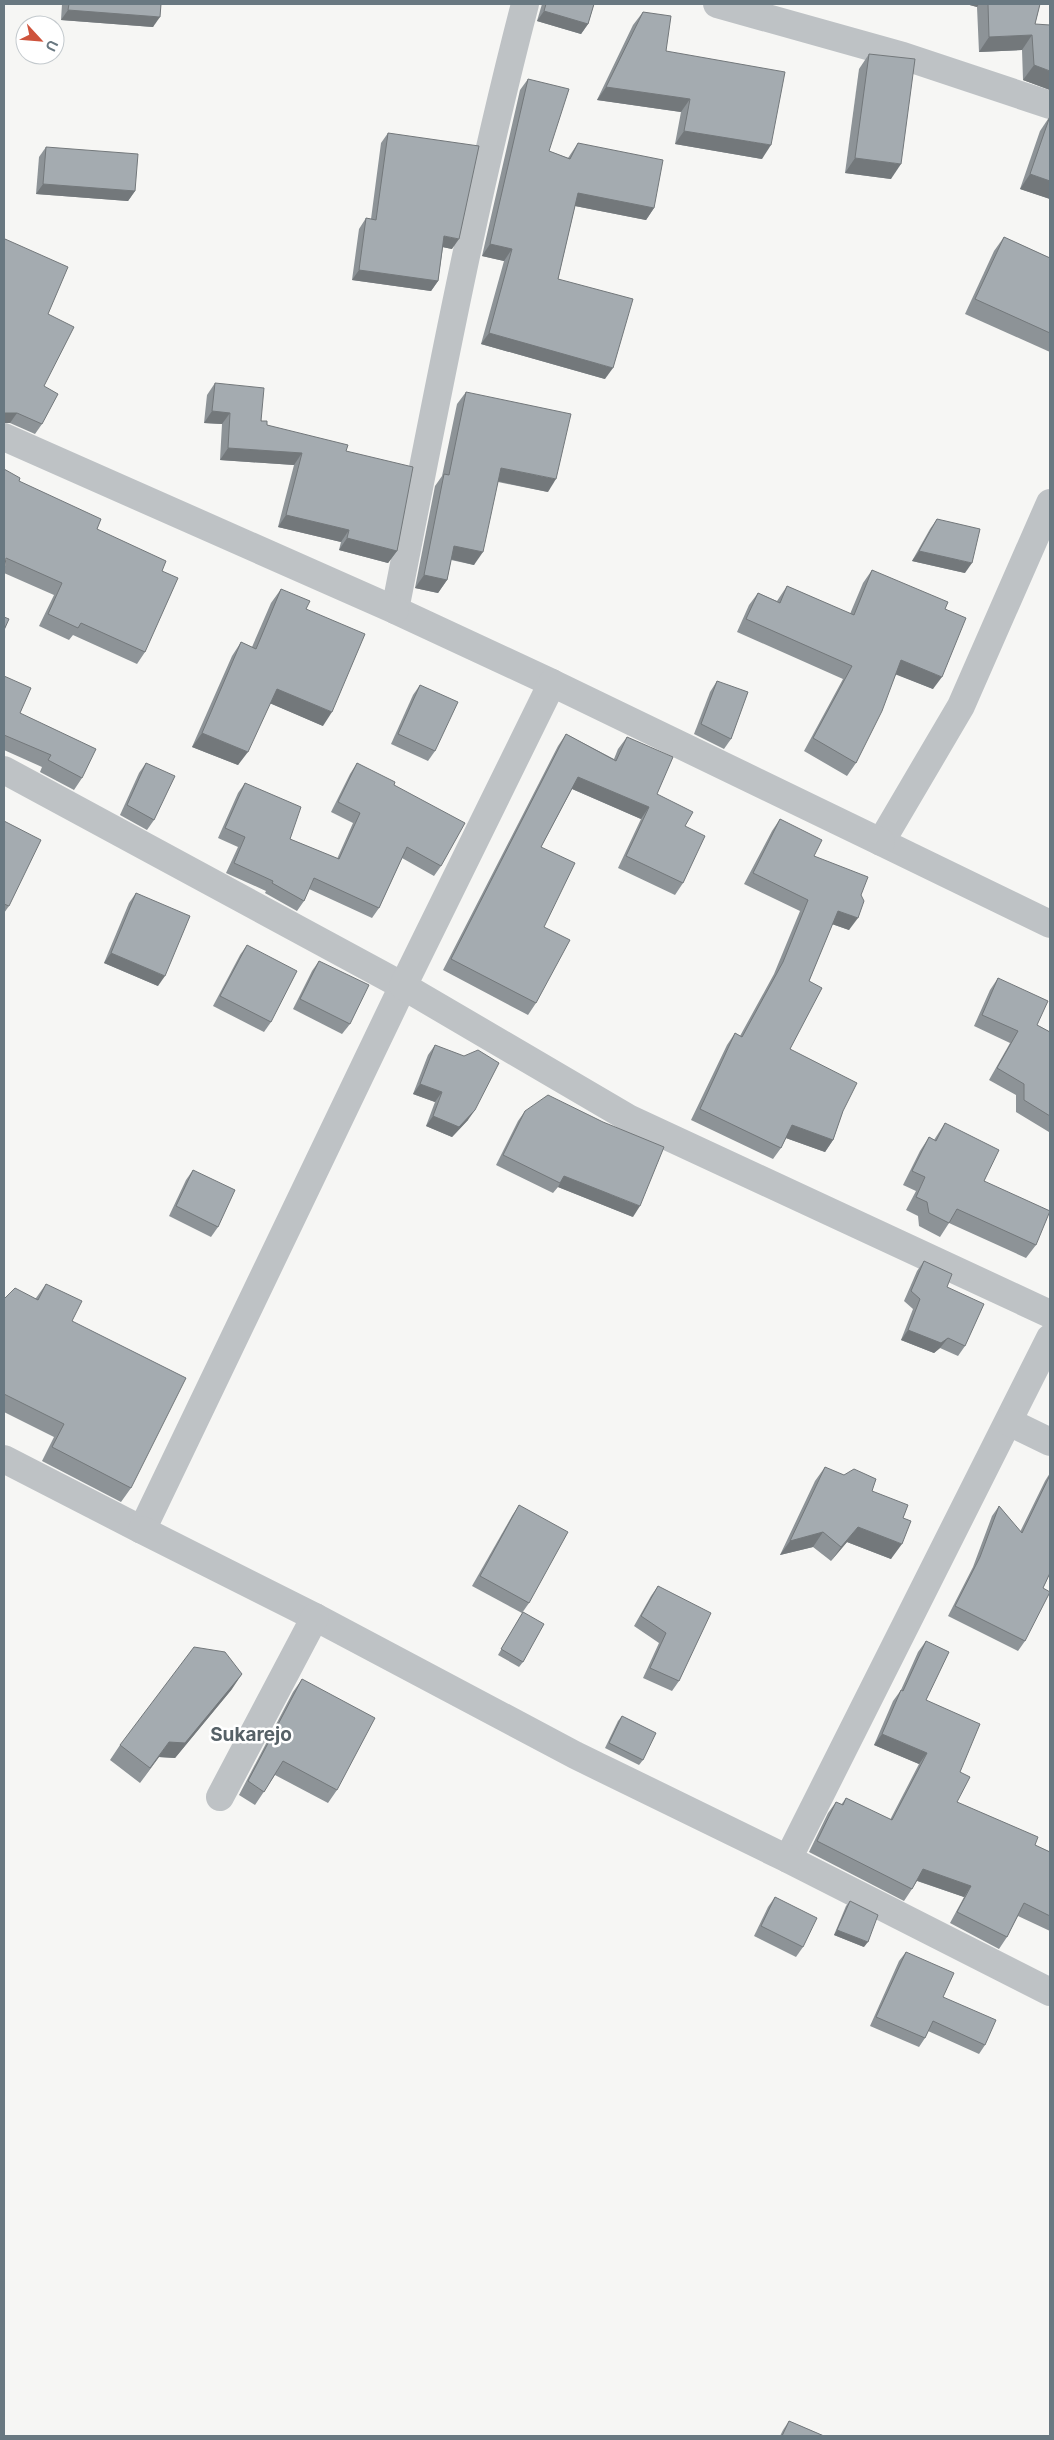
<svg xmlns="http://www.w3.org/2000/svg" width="1054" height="2440" viewBox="0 0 1054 2440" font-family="Inter,sans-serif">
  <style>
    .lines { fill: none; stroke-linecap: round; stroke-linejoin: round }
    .street { stroke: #bec2c5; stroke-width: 28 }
    .wall { fill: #8d9397 }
    .shaded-wall { fill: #73787b }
    .building { fill: #a4abb0; stroke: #73787b }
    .labels { text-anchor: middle; stroke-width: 5; stroke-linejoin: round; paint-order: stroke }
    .quarter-label { font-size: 19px; font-weight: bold; fill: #566167; stroke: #fff }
  </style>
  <rect width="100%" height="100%" fill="#f6f6f4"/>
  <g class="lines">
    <!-- street -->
    <g class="street">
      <path d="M525,4c-52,200 -90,403 -130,606l157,73"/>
      <path d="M717,4l186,52 147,49"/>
      <path d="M4,437l391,173"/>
      <path d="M1050,503l-89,203 -80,136 169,82"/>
      <path d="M4,770l399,216 -261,544 -138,-71"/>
      <path d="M881,842l-329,-159 -149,303 227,133 420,195"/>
      <path d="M1050,1338l-262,521 262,133"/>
      <path d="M1009,1422l41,20"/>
      <path d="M142,1530l173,87 260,138 213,104"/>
      <path d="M220,1797l95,-180"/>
    </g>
  </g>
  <!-- wall -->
  <g class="wall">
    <path d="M62,4h99l-8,23 -92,-7z"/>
    <path d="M542,4h52l-6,20 -7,10 -44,-13z"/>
    <path d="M966,4h74l-5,20 15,66 -27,-10 -1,-30 -43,2 -2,-45z"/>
    <path d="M643,12l23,39 96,108 -87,-15 6,-32 -84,-12 36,-75z"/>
    <path d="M869,54l22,125 -46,-6 14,-104z"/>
    <path d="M528,79l21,72 19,7 10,-15 76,65 -8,12 -71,-14 -17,73 47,100 -124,-35 23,-83 -22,-5 38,-166z"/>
    <path d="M1050,116v83l-30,-10 20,-58z"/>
    <path d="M388,133l64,116 -9,-2 -5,34 -7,10 -79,-11 7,-51 7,-11 5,1 10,-76z"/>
    <path d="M46,147l89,44 -7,10 -92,-7 3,-37z"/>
    <path d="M1004,237l46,21v94l-85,-38 29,-63z"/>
    <path d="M4,240l44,74 -6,110 -7,10 -25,-11h-6z"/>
    <path d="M215,383l52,42 79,26 51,100 -9,12 -49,-13 2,-8 -63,-15 16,-62 -74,-5 2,-36 -18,-1 3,-28z"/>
    <path d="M466,392l82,100 -50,-10 -24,83 -23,-5 -4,20 -9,13 -23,-5 20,-102 7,-10 15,-72z"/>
    <path d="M19,481l143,90 -17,81 -8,12 -64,-29 -4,5 -30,-14 15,-31 -50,-22z"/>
    <path d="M937,519l28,54 -53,-12 18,-32z"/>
    <path d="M872,570l73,39 -12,80 -37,-15 -40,89 -9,13 -43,-25 39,-72 -106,-47 12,-27 9,-12 19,8 10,-15 63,28 13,-31z"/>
    <path d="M281,589l25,20 17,117 -53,-23 -32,62 -46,-18 40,-91 9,-14 11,5 19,-44z"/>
    <path d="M4,676l16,37 62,65 -8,12 -34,-18 2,-5 -38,-17z"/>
    <path d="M717,681l14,58 -7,10 -30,-15 16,-42z"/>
    <path d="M420,685l15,66 -7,10 -37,-17 22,-49z"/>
    <path d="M566,734l48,25 4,-10 9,-12 30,57 28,32 -2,57 -8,12 -57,-27 23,-49 -69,-30 -31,58 -5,156 -8,12 -85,-45 115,-224z"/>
    <path d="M146,763l8,57 -7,10 -27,-15 19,-42z"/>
    <path d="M357,763l37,22 47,81 -7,10 -32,-18 -23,50 -7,10 -63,-29 -5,12 -7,10 -32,-18 1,-2 -40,-18 12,-26 -20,-9 20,-45 7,-10 45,56 47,20 16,-36 -22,-11 19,-38z"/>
    <path d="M780,819l34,37 47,39 -12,35 -17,-6 -23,57 -19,68 53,62 -10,29 -8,12 -39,-14 -5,10 -8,11 -82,-39 36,-75 8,-12 5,3 34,-62 26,-63 -56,-27 28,-53z"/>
    <path d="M4,821l5,85 -5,7z"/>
    <path d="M136,893l22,93 -54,-23 25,-60z"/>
    <path d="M247,945l24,77 -7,10 -51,-26 27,-51z"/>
    <path d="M319,961l31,63 -8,10 -49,-25 19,-38z"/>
    <path d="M998,978l39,47 13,7v98l-1,2 -33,-20v-17l-27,-15 21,-37 -36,-17 16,-36z"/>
    <path d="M435,1045l33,75 -16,17 -26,-11 9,-24 -22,-8 15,-39z"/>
    <path d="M525,1111l108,106 -75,-30 -5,6 -57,-28 22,-44z"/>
    <path d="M945,1123l39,58 52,64 -10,13 -77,-35 -9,14 -21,-11 -1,-10 -12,-6 10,-19 -13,-6 17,-34 9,-14 5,3z"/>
    <path d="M193,1170l25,57 -7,10 -42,-21 17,-36z"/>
    <path d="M924,1261l23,26 18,59 -7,10 -18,-8 -6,5 -33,-13 12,-31 -9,-8 13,-30z"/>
    <path d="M46,1284l26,37 59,167 -10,14 -79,-41 12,-24 -50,-25v-113l32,-1z"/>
    <path d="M825,1467l47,24 31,27 -12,41 -44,-17 -16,19 -18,-14 -33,8 35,-74z"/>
    <path d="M1050,1473v100l-7,15 -18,53 -7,10 -70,-35 25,-49 19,-51 7,-10 21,26 25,-51z"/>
    <path d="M519,1505l10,98 -7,10 -50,-27 40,-70z"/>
    <path d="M658,1586l21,95 -7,10 -29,-13 16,-35 -25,-17 17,-30z"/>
    <path d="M523,1612v50l-4,5 -21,-12z"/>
    <path d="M926,1641v59l34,72 -3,30 78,43 15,7v79l-32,-15 -11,21 -8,12 -49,-26 14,-26 -47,-16 -5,8 -8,12 -95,-49 19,-39 8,-11 5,3 5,-7 44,22 29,-56 -45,-19 19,-44 8,-11 17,-38z"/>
    <path d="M302,1679l35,111 -9,13 -53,-28 -20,30 -16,-10 54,-103z"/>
    <path d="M232,1689l-57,69 -16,-1 -19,26 -30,-23 10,-15z"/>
    <path d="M622,1716l21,44 -4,5 -34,-17 13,-27z"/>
    <path d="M775,1897l28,50 -7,10 -42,-21 14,-29z"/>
    <path d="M850,1901l14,46 -30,-12 12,-29z"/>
    <path d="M906,1952l37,45 42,48 -6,9 -51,-23 -3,7 -6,9 -49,-21 29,-65z"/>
    <path d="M789,2421l35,15h-44l3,-6z"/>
  </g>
  <!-- shaded-wall -->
  <g class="shaded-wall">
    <path d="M966,4h13l-2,3z"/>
    <path d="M68,10l92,7 -7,10 -92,-7z"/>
    <path d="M544,11l44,13 -7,10 -44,-13z"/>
    <path d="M1032,35l-10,15 -43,2 10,-15z"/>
    <path d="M1034,65l16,6v19l-27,-10z"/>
    <path d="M606,87l84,12 -9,13 -84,-12z"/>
    <path d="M684,131l87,14 -9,14 -87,-15z"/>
    <path d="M855,158l46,6 -10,15 -46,-6z"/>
    <path d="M1030,174l20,7v18l-30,-10z"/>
    <path d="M43,184l92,7 -7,10 -92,-7z"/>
    <path d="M578,193l76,15 -8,12 -76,-15z"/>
    <path d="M444,236l15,3 -7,10 -15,-3z"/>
    <path d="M490,244l22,5 -8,12 -22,-5z"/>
    <path d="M359,270l79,11 -7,10 -79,-11z"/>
    <path d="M489,333l124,35 -8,11 -124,-35z"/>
    <path d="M212,411l18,2 -8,11 -18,-1z"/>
    <path d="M5,413h12l-7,10h-6v-8z"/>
    <path d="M228,448l74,5 -8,12 -74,-5z"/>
    <path d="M501,468l55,11 -8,13 -56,-12z"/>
    <path d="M286,515l63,15 -8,12 -63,-15z"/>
    <path d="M347,538l50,13 -9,12 -49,-13z"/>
    <path d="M454,546l29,6 -9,13 -28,-7z"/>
    <path d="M919,551l53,12 -7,10 -53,-12z"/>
    <path d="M424,575l23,5 -9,13 -23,-5z"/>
    <path d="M901,660l41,17 -9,12 -41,-16z"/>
    <path d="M277,689l55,23 -9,14 -56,-24z"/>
    <path d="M202,733l46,19 -10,13 -46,-18z"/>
    <path d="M578,777l71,30 -8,12 -71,-31z"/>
    <path d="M838,911l20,7 -9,12 -20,-7z"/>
    <path d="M111,953l54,23 -7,10 -54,-23z"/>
    <path d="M420,1084l22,8 -7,10 -22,-8z"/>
    <path d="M475,1110l-7,10 -16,17 -26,-11 7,-10z"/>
    <path d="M792,1125l41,15 -8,12 -42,-15z"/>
    <path d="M564,1176l76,30 -7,11 -75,-30z"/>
    <path d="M908,1330l40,8 -8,10 -6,5 -33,-13z"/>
    <path d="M858,1527l44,17 -11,15 -44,-17 -16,19 10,-14z"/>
    <path d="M823,1532l-10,15 -33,8 10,-14z"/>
    <path d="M242,1674l-10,15 -57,69 -16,-1 -19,26 29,-41z"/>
    <path d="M882,1734l45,19 -8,11 -45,-19z"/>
    <path d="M923,1869l48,17 -7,11 -49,-17z"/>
    <path d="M837,1930l31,12 -4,5 -30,-12z"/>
  </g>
  <!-- building -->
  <g class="building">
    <path d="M69,4h92l-1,13 -92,-7z"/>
    <path d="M546,4h48l-6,20 -44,-13z"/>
    <path d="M988,4h52l-5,20 15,1v46l-16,-6 -2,-30 -43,2z"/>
    <path d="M643,12l28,4 -5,35 119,21 -14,73 -87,-14 6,-32 -84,-12z"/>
    <path d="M869,54l46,5 -14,105 -46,-6z"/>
    <path d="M528,79l41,10 -20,62 21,8 8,-16 85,17 -9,48 -76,-15 -20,86 75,20 -20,69 -124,-35 23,-84 -22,-5z"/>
    <path d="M1050,116v65l-20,-7z"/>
    <path d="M388,133l91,13 -20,93 -15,-3 -6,45 -79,-11 7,-52 10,2z"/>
    <path d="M46,147l92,7 -3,37 -92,-7z"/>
    <path d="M1004,237l46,21v75l-75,-34z"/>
    <path d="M5,239l63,28 -20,47 26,13 -30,59 14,8 -16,30 -25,-11h-12l-1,-1v-171z"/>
    <path d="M215,383l49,5 -3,33h6v4l81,20 -2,6 67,16 -16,84 -50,-13 2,-8 -63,-15 16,-62 -74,-5 2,-35 -18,-2z"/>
    <path d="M466,392l105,22 -15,65 -55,-11 -18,84 -29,-6 -7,34 -23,-5 20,-101 5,1z"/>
    <path d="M4,469l16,9 -1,3 82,38 -4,10 69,32 -4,10 16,7 -33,74 -64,-29 -3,5 -30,-14 14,-31 -56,-25 -2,13z"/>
    <path d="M937,519l43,10 -8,34 -53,-12z"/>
    <path d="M872,570l76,32 -3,7 21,9 -24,59 -41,-17 -19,51 -26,52 -43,-25 39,-72 -106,-47 12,-26 22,10 7,-17 67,29z"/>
    <path d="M281,589l29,12 -4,8 59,25 -33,78 -55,-23 -29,63 -46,-19 39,-91 15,7z"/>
    <path d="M4,617l5,2 -5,11z"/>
    <path d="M4,676l27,12 -11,25 76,36 -14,29 -34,-18 3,-5 -47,-20z"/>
    <path d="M717,681l31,11 -17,47 -30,-15z"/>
    <path d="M420,685l38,17 -23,49 -37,-17z"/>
    <path d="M566,734l50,27 11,-24 46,20 -16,37 36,18 -8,14 20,10 -22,47 -57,-27 23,-49 -71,-30 -37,70 34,16 -31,64 26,13 -34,63 -85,-44z"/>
    <path d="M146,763l29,13 -21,44 -27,-15z"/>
    <path d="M357,763l38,19 -1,3 71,38 -24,43 -34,-19 -28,61 -65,-30 -10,23 -32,-18 1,-2 -39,-18 11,-26 -20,-9 20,-45 56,24 -11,32 49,20 21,-46 -22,-11z"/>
    <path d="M780,819l42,21 -8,16 54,21 -7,18 3,6 -6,17 -20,-7 -29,70 13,7 -32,61 67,34 -14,28 -10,29 -41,-15 -11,23 -81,-39 35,-76 7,4 41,-75 25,-62 -55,-27z"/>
    <path d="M4,821l37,19 -32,66 -5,-2z"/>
    <path d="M136,893l54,23 -25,60 -54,-23z"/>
    <path d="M247,945l50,26 -26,51 -51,-26z"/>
    <path d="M319,961l50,24 -19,39 -50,-25z"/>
    <path d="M998,978l50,23 -11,24 13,7v84l-26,-16v-16l-27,-16 21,-37 -36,-16z"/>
    <path d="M435,1045l29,11 14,-6 21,13 -24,47 -16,17 -26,-11 9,-24 -22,-8z"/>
    <path d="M548,1095l55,27 61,25 -24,59 -76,-30 -4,7 -57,-28 22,-44z"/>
    <path d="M945,1123l54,27 -15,31 66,30 -14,34 -79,-36 -8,14 -20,-10 -2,-11 -11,-5 9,-20 -13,-6 17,-34 7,4z"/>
    <path d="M193,1170l42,20 -17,37 -42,-21z"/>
    <path d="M924,1261l28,13 -5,13 37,17 -19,42 -17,-8 -7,5 -33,-13 12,-31 -9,-8z"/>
    <path d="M46,1284l36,17 -10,20 114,57 -55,110 -79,-41 12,-23 -60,-30v-95l11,-11 23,12z"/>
    <path d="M825,1467l19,8 10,-6 22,10 -4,12 36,14 -5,13 8,3 -9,23 -44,-17 -17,20 -18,-15 -33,9z"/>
    <path d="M1050,1475v98l-7,15 7,4 -25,49 -70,-35 25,-49 19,-51 23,27z"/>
    <path d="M519,1505l49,27 -39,71 -49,-27z"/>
    <path d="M658,1586l53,27 -32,68 -29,-13 16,-35 -25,-17z"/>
    <path d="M523,1612l21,12 -21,38 -22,-13z"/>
    <path d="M926,1641l23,11 -23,48 54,24 -20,48 10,5 -13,25 81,35 -3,8 15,7v64l-26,-13 -17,34 -50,-25 14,-26 -48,-17 -11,20 -95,-48 19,-39 7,3 3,-7 46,22 35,-67 -45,-19 19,-44 2,1z"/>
    <path d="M194,1647l31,5 17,22 -57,69 -16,-1 -19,26 -30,-23z"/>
    <path d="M302,1679l73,39 -38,72 -54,-29 -19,31 -16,-11z"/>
    <path d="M622,1716l34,17 -13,27 -34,-17z"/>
    <path d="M775,1897l42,21 -14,29 -42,-21z"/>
    <path d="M850,1901l28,14 -10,27 -31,-12z"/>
    <path d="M906,1952l48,21 -11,24 53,23 -11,25 -52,-24 -8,17 -49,-21z"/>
    <path d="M789,2421l35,15h-42z"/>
  </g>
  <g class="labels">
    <!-- quarter labels -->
    <g class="quarter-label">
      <text x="251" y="1741">Sukarejo</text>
    </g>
  </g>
  <!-- border -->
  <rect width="1054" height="2440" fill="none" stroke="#697881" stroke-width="10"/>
  <!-- north arrow -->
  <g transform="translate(40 40) rotate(116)"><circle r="24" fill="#ffffff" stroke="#c3c9cd"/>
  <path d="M0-4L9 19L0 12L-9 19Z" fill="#ce533c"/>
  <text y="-8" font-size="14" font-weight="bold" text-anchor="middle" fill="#697881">U</text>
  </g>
</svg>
